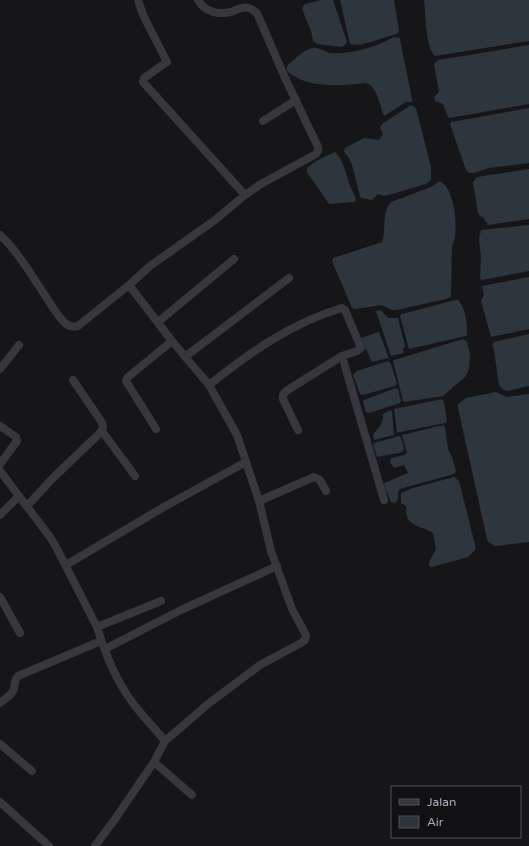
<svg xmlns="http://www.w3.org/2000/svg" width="529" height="846" viewBox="0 0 529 846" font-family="'Varela Round',sans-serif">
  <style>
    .water { fill: #2c363c }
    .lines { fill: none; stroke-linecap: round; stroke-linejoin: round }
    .street { stroke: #37383d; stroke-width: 8 }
  </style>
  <rect width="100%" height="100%" fill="#161618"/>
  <!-- water -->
  <g class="water">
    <path d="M321,0h12l14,42 -2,3 -3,2 -25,-3 -4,-3c-1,-12 -8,-22 -11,-33l3,-4z"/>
    <path d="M340,0h54l5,31 -2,3c-13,2 -34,14 -47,10z"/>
    <path d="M424,0h105v41l-94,15c-10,-9 -9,-43 -11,-56z"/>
    <path d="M393,37l7,1v2l12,59v3h-6l-22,14c-4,-10 -7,-30 -18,-33 -24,3 -59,6 -79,-12v-5c7,-6 16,-16 25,-18 7,-1 12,4 18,5 18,2 48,-6 63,-16z"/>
    <path d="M529,45v59l-79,14 -2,-1 -5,-13 -8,-3 -1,-4 5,-5 -5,-28 4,-4z"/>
    <path d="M411,105l5,3 15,59v13l-5,4 -37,11 -5,1 -6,-2 -6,6 -11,-2c-6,-14 -6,-36 -17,-46l1,-4 19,-10 15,2 4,-6 -3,-6 2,-4z"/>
    <path d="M529,108v55l-40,5 -15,5h-5l-3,-3 -16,-46 1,-2z"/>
    <path d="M335,152c8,6 12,26 16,36 2,4 4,7 5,12l-2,2 -25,2 -22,-32v-4c8,-7 18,-12 28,-16z"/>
    <path d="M529,169v50l-41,6 -5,-8 -3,-1 -2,-3 -5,-31 4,-5z"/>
    <path d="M440,181c2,2 6,4 7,7 8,12 12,45 5,58l-1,51 -5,2 -49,11h-5l-10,-5 -26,4 -4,-1 -20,-47 1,-3 49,-16c5,-14 -1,-28 9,-40l40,-15z"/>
    <path d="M529,225v46l-47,9 -2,-1 1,-22 -2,-18 2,-9z"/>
    <path d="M529,277v52l-38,8 -10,-36 3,-6 -2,-9z"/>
    <path d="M455,300h3c8,8 9,23 9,34l-1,2 -57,13 -9,-33 2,-2z"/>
    <path d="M381,310l7,8h10l7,28 -2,3 1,4 -13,3 -15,-45z"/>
    <path d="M379,332l10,26 -17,4 -11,-24z"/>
    <path d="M529,334v52l-22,5 -5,-2 -3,-4 -5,-35 -2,-5 2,-3z"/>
    <path d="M463,339l4,3 3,12 -1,14 -3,8 -23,20 -38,6 -2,-1 -10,-40 1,-1z"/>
    <path d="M388,361l3,3 6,20 -2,2 -32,9 -3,-1 -7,-19 4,-4z"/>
    <path d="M396,388l2,1 3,12 -1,2 -31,10 -3,-1 -3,-11 1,-1z"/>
    <path d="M496,392l10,5 23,-3v148l-34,4 -7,-4 -1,-3 -29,-131v-4l8,-6z"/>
    <path d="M442,399l2,3 3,19 -2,2 -45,9h-3l-3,-23z"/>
    <path d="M391,410l1,2 2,23 -20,5 -1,-6c6,-6 11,-12 10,-20z"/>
    <path d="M443,425l2,2 3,22 4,8 4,14 -2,3 -54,15 -2,2v8l-3,4 -4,-1 -6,-14 -1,-5 24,-10 -4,-8 -10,3 -4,-6 1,-4 13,-3 3,-2 -5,-18z"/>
    <path d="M399,436c3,2 6,12 4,16l-26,5 -4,-12 1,-2z"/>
    <path d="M454,477l5,4 17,68 -8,8 -36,10 -3,-1v-4l7,-13 -3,-16c-8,-6 -23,-6 -26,-17 -1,-4 0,-7 -1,-10l-5,-3v-10l12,-5z"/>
  </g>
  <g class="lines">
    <!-- street -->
    <g class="street">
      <path d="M138,0l5,15 24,47 -23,16 -1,4 102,113"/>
      <path d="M263,121l33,-21"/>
      <path d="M0,235c18,17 31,39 44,59 7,10 13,22 22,30 4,3 7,3 12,2l51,-41 43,56 37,44 28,50 22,66 12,50 21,58 14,26 -1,5 -4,3 -41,22 -52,39 -43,37 -11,21 -39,57 -20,27"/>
      <path d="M129,285l21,-19 65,-46 30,-25 16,-11 55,-30 2,-3v-4l-32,-67 -29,-67c-2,-1 -5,-4 -8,-5 -6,-2 -13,2 -18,4 -13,3 -26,0 -33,-12"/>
      <path d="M158,322l76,-63"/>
      <path d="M186,356l103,-78"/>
      <path d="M342,356l42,144"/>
      <path d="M0,369l19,-24"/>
      <path d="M209,385c40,-32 84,-63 133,-77l3,2 16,38 -4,3 -15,5 -56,35 -3,4v4l15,31"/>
      <path d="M0,426l16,11 1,4 -17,23"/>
      <path d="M156,429l-30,-48 2,-4 44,-36"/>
      <path d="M102,431l33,45"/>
      <path d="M0,471l50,66 6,10 41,80c6,21 17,48 29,66 10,17 27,33 39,48"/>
      <path d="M259,501l55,-24 6,3 6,11"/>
      <path d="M27,506l26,-28 49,-47 1,-5 -2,-5 -28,-41"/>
      <path d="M0,515l19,-19"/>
      <path d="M66,565l96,-57 84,-46"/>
      <path d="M0,597l20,36"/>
      <path d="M97,627l64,-26"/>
      <path d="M105,649l76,-39 96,-44"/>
      <path d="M0,703c4,-4 11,-7 13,-12 3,-5 0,-10 5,-15l83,-35"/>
      <path d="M0,744l32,27"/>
      <path d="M154,762l38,33"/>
      <path d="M0,802l49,44"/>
    </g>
  </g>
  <!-- legend -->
  <rect x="391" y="786" width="130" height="52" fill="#111113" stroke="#4d5055"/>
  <rect x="399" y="799" width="20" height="6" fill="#37383d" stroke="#4d5055"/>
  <text x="427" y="806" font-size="12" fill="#a7aeb8">Jalan</text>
  <rect x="399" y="816" width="20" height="12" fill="#2c363c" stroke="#4d5055"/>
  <text x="427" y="826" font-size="12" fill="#a7aeb8">Air</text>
</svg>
